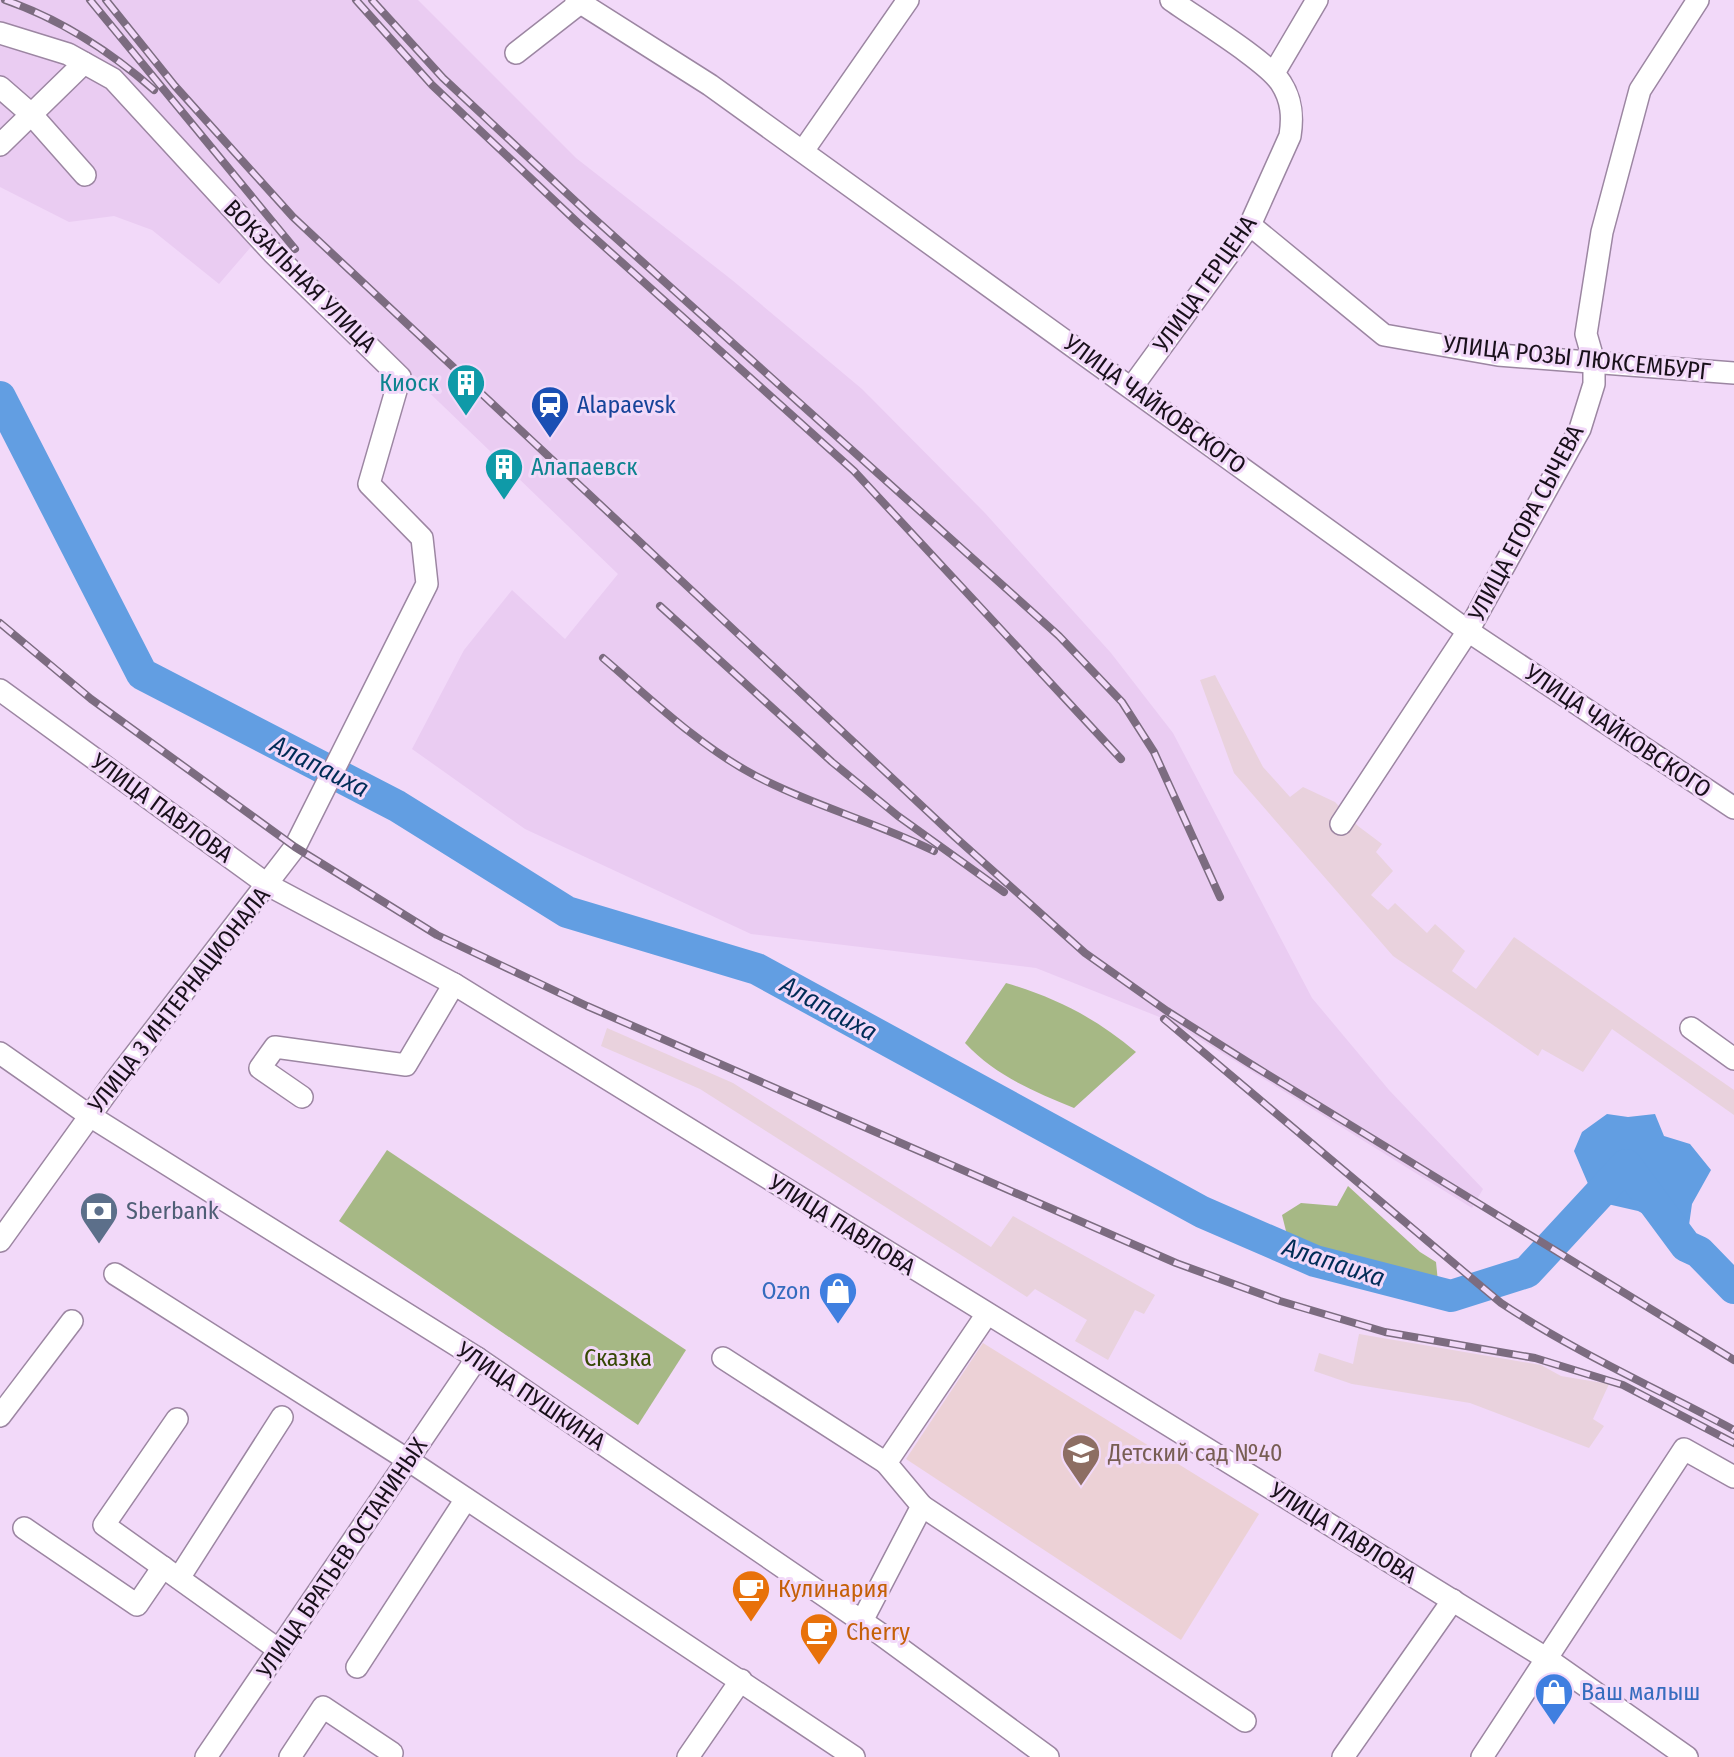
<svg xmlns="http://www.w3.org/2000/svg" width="1734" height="1757" viewBox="0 0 1734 1757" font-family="'Fira Sans Condensed',sans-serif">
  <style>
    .built { fill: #eaccf2 }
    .industrial { fill: #e9d2dd }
    .education { fill: #ecd1d6 }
    .green { fill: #a6b885 }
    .water { fill: #629ee2 }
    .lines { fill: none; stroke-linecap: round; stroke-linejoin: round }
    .river { stroke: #629ee2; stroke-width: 32 }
    .minor-casing { stroke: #9c86a2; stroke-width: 24 }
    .minor { stroke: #fff; stroke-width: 21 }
    .rail-casing { stroke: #7c6c80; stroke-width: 8 }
    .rail { stroke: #f2d9f9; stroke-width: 5; stroke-dasharray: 16; stroke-linecap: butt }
    .labels { text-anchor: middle; stroke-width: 6; stroke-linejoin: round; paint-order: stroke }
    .street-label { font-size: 24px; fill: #19101b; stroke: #f2d9f9 }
    .culture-label { font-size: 24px; fill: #0d838f; stroke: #f2d9f9; text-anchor: end }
    .transit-label { font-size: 24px; fill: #164399; stroke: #f2d9f9; text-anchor: start }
    .service-label { font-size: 24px; fill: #4e5e75; stroke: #f2d9f9; text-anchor: start }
    .shop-label { font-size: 24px; fill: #366cbe; stroke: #f2d9f9; text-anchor: end }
    .park-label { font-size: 24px; fill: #374805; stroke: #f2d9f9 }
    .education-label { font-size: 24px; fill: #785e54; stroke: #f2d9f9; text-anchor: start }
    .food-label { font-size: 24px; fill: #c56008; stroke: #f2d9f9; text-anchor: start }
    .water-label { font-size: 26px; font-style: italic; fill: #002c57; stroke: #f2d9f9 }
  </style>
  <rect width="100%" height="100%" fill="#f2d9f9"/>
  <!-- built -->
  <path class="built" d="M0,0h418l158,158 156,122 130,109 123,124 126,140 62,80 139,265 77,92 94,99 -11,19 -300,-186 -136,-54 -285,-34 -226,-105 -113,-80 52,-99 48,-60 53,49 53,-65 -355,-341 -44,51 -67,-54 -38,-14 -45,6 -69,-35z"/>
  <!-- industrial -->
  <g class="industrial">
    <path d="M1215,675l48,92 27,30 13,-10 32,15 23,24 24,18 -6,8 17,19 -22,24 17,15 7,-7 32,30 8,-9 30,27 -13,20 24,18 38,-52 220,153v25l-122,-86 -29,43 -41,-23 -4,7 -145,-100 -159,-183 -34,-93z"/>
    <path d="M607,1028l126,55 258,164 22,-31 142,79 -11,19 -9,-4 -27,50 -33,-19 12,-21 -52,-31 -8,8 -327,-208 -99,-43z"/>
    <path d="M1359,1334l182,31 20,11 48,8 -16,35 11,7 -15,22 -119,-45 -118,-19 -38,-13 5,-18 34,11z"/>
  </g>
  <!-- education -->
  <path class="education" d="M983,1343l276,171 -78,126 -275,-181z"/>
  <!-- green -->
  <g class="green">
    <path d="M1006,983c50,15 90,35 130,69l-62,56c-41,-17 -78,-32 -109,-65z"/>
    <path d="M387,1150l299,200 -48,75 -299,-204z"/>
    <path d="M1348,1186l72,66 16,10 2,20 -79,-16 -72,-31 -5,-20 19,-12 36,3z"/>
  </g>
  <!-- water -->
  <path class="water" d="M1607,1114l21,3 27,-3 9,22 26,8 21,26 -19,34 -6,42 -9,-15 -39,-20 -35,-8 -14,-17 -15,-35 8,-19z"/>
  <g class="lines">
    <!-- river -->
    <path class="river" d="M0,397l142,277 255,132 170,106 190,57 445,243 113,49 136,35 76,-24 99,-107 60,81 13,6 35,36"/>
    <!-- minor casing -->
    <g class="minor-casing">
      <g id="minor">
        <path d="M576,0l134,85 758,546 266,177"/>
        <path d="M0,33l68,21 45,25 160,174 127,124 -31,107 53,54 5,46 -132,263 -180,234 -115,160"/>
        <path d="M516,53l64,-50"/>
        <path d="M1274,73l43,-73"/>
        <path d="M0,87l31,27 54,61"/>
        <path d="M0,145l84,-82"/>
        <path d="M803,151l105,-151"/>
        <path d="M1250,225l134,110 114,20 236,18"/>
        <path d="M1132,387l118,-162 40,-89c3,-19 2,-36 -9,-53 -14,-22 -85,-65 -110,-83"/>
        <path d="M0,690l268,195 186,99 1095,676 138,97"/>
        <path d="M1341,824l127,-193 112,-202 14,-45v-22l-8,-28 16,-102 38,-142 58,-90"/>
        <path d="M1691,1028l43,31"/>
        <path d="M0,1053l90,63 387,242 402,275 169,124"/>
        <path d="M302,1097l-42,-29 15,-21 131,18 48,-81"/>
        <path d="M115,1274l293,186 446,297"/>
        <path d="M723,1358l163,105"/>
        <path d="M0,1416l72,-95"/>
        <path d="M177,1419l-73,106 175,125"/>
        <path d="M922,1506l323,215"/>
        <path d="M24,1528l113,77 26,-38"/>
        <path d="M179,1578l103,-161"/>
        <path d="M862,1621l60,-115 -36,-43 101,-149"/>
        <path d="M357,1667l109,-168"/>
        <path d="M206,1757l271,-399"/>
        <path d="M290,1757l33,-50 69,46 -2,4"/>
        <path d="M688,1757l53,-77"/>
        <path d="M1343,1757l110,-157"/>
        <path d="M1482,1757l202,-308 50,28"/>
      </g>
    </g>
    <!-- minor -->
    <use href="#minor" class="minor"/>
    <!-- rail casing -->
    <g class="rail-casing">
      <g id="rail">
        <path d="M5,0c55,19 106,52 149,90"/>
        <path d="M90,0l205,249"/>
        <path d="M106,0l69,86 118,131 662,620 130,116 82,58 82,52 485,297"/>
        <path d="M356,0l76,85 146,138 276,248 267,288"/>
        <path d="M372,0l71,78 145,135 471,423 63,66 32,50 66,145"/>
        <path d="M660,606l172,156 66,54 106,76"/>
        <path d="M0,623l91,76 204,148 142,88 150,71 589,257 104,38 105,31 150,26 88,27 111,58"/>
        <path d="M603,658c48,41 96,88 153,118 57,30 120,46 178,75"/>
        <path d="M1164,1019l337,284c74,49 155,85 233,127"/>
      </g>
    </g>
    <!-- rail -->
    <use href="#rail" class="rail"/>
  </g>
  <!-- icons -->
  <defs>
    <g id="building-pin" transform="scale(2.0125)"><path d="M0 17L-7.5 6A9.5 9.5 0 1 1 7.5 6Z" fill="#0f9aa8" stroke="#f2d9f9"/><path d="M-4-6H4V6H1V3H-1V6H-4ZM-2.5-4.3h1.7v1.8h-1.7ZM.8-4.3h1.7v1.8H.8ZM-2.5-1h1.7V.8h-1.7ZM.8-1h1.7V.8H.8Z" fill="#fff"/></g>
    <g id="station-pin" transform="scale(2.0125)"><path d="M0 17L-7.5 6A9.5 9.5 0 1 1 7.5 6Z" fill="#1a4fb4" stroke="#f2d9f9"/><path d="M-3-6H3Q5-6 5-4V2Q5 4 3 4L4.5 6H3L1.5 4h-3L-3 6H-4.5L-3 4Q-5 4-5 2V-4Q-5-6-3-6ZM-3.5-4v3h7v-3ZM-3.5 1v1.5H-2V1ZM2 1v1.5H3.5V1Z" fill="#fff"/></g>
    <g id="bank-pin" transform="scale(2.0125)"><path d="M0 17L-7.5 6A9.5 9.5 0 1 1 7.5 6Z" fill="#5c6f8a" stroke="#f2d9f9"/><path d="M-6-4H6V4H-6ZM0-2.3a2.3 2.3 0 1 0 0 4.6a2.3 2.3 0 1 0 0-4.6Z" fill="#fff"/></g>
    <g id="shop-pin" transform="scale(2.0125)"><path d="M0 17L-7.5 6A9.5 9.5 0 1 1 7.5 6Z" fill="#3f7fe0" stroke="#f2d9f9"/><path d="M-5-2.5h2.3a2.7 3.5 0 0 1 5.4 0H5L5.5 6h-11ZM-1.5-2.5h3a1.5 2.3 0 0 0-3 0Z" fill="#fff"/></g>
    <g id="school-pin" transform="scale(2.0125)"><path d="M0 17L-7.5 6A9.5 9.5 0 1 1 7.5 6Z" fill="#8d6e63" stroke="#f2d9f9"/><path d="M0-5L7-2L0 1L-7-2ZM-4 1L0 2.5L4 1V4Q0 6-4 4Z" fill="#fff"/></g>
    <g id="cafe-pin" transform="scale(2.0125)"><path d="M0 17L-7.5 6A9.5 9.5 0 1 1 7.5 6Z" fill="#e8710a" stroke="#f2d9f9"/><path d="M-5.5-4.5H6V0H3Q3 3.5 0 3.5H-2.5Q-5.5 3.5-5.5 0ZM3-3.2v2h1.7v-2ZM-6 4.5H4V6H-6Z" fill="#fff"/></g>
  </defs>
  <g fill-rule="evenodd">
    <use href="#building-pin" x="466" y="383"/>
    <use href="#station-pin" x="550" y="405"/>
    <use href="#building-pin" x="504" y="467"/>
    <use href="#bank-pin" x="99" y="1211"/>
    <use href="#shop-pin" x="838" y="1291"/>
    <use href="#school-pin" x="1081" y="1453"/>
    <use href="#cafe-pin" x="751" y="1589"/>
    <use href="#cafe-pin" x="819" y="1632"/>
    <use href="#shop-pin" x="1554" y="1692"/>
  </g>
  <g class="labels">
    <!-- street labels -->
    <g class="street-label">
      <text transform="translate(300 276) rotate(45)" y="8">ВОКЗАЛЬНАЯ УЛИЦА</text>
      <text transform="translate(1205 284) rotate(-55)" y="8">УЛИЦА ГЕРЦЕНА</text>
      <text transform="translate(1577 358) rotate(6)" y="8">УЛИЦА РОЗЫ ЛЮКСЕМБУРГ</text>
      <text transform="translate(1155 404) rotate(36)" y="8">УЛИЦА ЧАЙКОВСКОГО</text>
      <text transform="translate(1526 523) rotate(-62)" y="8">УЛИЦА ЕГОРА СЫЧЕВА</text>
      <text transform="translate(1618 731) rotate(34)" y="8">УЛИЦА ЧАЙКОВСКОГО</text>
      <text transform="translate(162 808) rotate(36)" y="8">УЛИЦА ПАВЛОВА</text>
      <text transform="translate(179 1000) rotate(-52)" y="8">УЛИЦА 3 ИНТЕРНАЦИОНАЛА</text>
      <text transform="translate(842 1225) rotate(32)" y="8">УЛИЦА ПАВЛОВА</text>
      <text transform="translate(531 1396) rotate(34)" y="8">УЛИЦА ПУШКИНА</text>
      <text transform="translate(1343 1533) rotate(32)" y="8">УЛИЦА ПАВЛОВА</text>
      <text transform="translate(342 1558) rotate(-56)" y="8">УЛИЦА БРАТЬЕВ ОСТАНИНЫХ</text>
    </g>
    <!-- culture labels -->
    <g class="culture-label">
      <text x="439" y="391">Киоск</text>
      <text x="531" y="475" text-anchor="start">Алапаевск</text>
    </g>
    <!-- transit labels -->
    <g class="transit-label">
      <text x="577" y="413">Alapaevsk</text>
    </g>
    <!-- service labels -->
    <g class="service-label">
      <text x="126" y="1219">Sberbank</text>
    </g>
    <!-- shop labels -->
    <g class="shop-label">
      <text x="811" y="1299">Ozon</text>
      <text x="1581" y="1700" text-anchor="start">Ваш малыш</text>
    </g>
    <!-- park labels -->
    <g class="park-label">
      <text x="618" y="1366">Сказка</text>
    </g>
    <!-- education labels -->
    <g class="education-label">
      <text x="1108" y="1461">Детский сад №40</text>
    </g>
    <!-- food labels -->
    <g class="food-label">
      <text x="778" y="1597">Кулинария</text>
      <text x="846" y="1640">Cherry</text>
    </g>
    <!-- water labels -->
    <g class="water-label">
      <text transform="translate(320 766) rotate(27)" y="9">Алапаиха</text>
      <text transform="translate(829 1008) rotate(29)" y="9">Алапаиха</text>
      <text transform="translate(1334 1262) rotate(18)" y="9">Алапаиха</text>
    </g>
  </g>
</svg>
